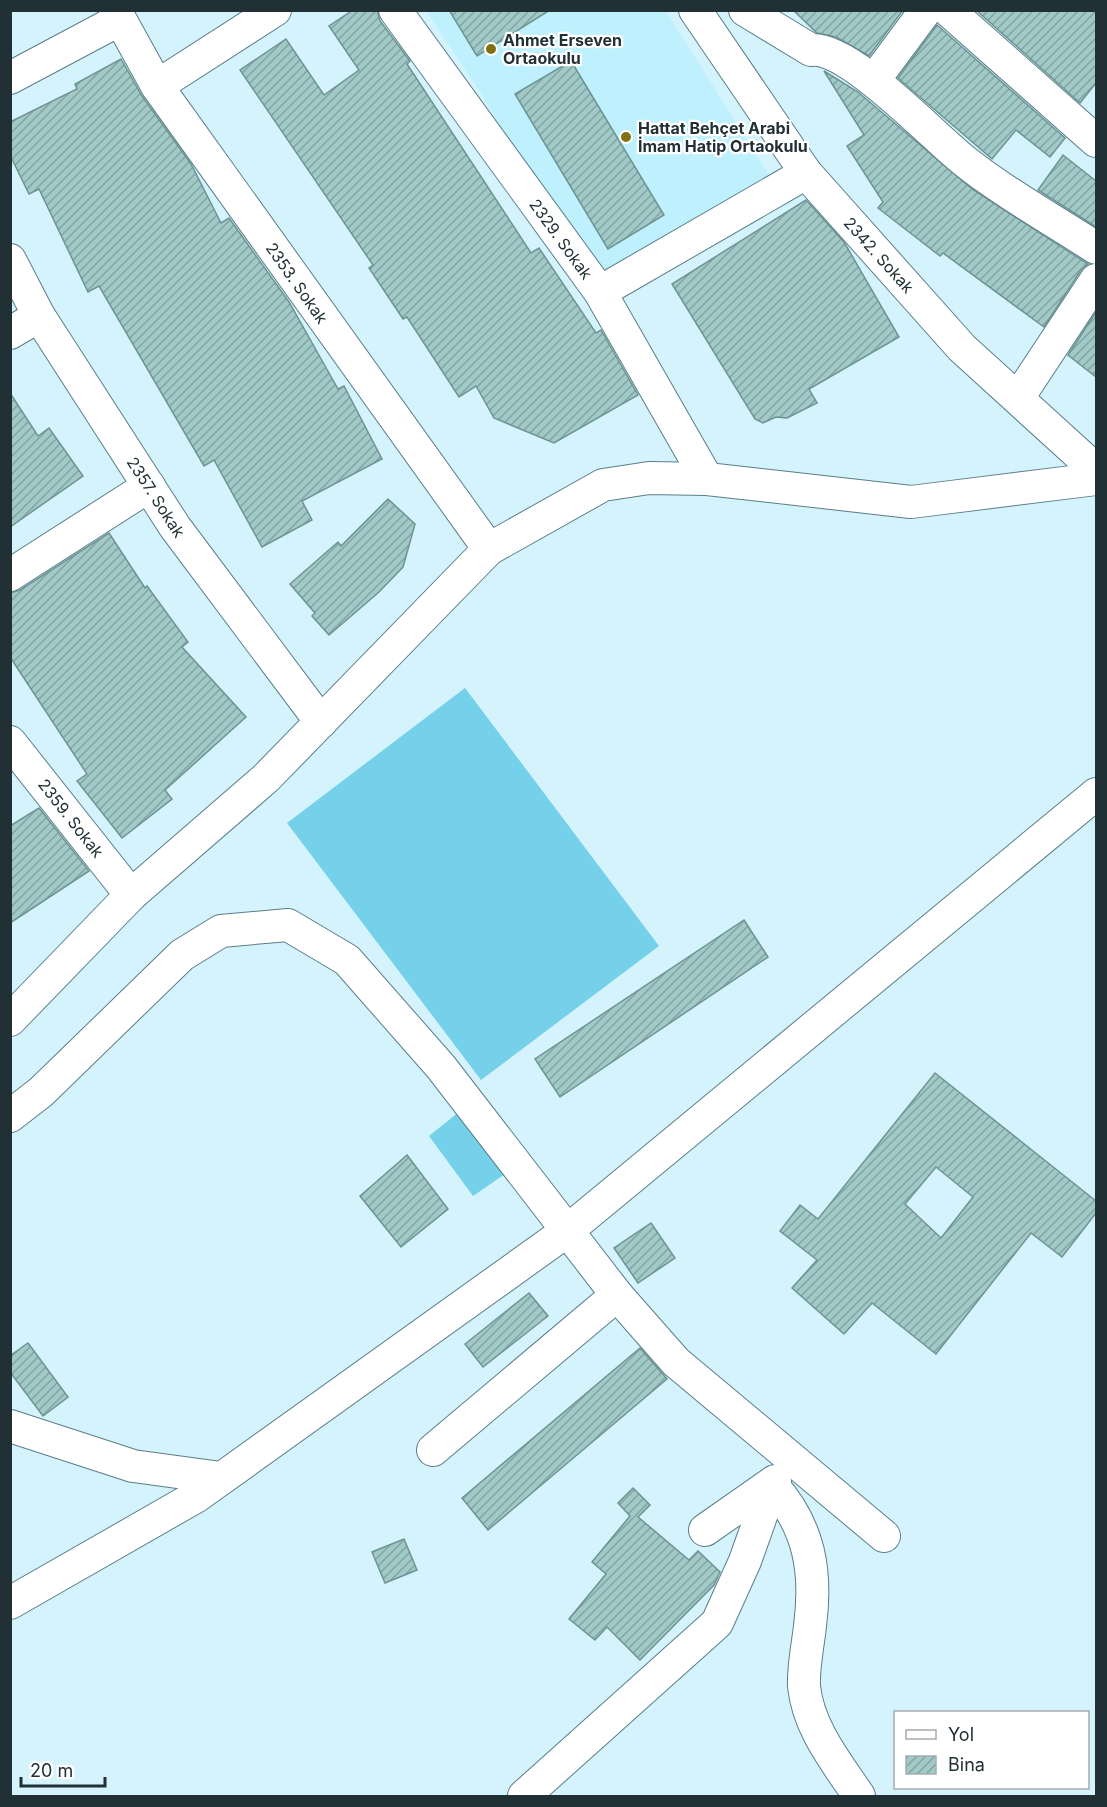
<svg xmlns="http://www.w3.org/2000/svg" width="1107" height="1807" viewBox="0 0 1107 1807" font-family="Inter,sans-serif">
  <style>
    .built { fill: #bff0fd }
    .grass { fill: #74d1e9 }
    .building { fill: url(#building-hatch); stroke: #6d9492; stroke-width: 1.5; fill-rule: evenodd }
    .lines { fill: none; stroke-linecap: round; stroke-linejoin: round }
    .minor-casing { stroke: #5a7e88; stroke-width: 34 }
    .minor { stroke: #fff; stroke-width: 32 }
    .poi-dot { fill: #817111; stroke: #fff; stroke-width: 2 }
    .labels { text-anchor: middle; stroke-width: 4.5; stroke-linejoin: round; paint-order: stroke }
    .poi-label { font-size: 16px; font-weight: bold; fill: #213034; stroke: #fff; text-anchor: start }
    .street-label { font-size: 16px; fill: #213034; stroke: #fff }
  </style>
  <defs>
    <pattern id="building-hatch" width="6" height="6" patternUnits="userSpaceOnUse" patternTransform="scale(1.5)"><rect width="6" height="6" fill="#a0c9c7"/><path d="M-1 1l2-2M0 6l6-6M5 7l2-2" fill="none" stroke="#82a4a2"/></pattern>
  </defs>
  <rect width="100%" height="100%" fill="#d4f3fc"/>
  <!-- built -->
  <path class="built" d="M426,11h240l111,177 -177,104 -123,-205z"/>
  <!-- grass -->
  <g class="grass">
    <path d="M465,688l194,258 -178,134 -194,-257z"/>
    <path d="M465,1107l47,62 -39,27 -44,-60z"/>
  </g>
  <!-- building -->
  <g class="building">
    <path d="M353,10h24l3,11 30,40 -3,3 124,189 8,-5 57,85 5,-3 37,65 -84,48 -60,-25 -18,-32 -17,11 -52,-80 -4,2 -34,-51 4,-3 -133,-195 46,-31 38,56 35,-25 -30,-44z"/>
    <path d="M449,10h101l-73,46z"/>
    <path d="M793,10h110l-34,46 -33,-19 -19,-4z"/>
    <path d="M976,10h120v73l-16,20z"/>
    <path d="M937,25l128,113 -15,19 -34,-27 -24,29 -94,-81z"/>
    <path d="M121,59l21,37 49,68 30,59 8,-5 60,84 49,87 6,-3 38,73 -80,42 10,19 -50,27 -48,-87 -10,6 -105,-180 -11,6 -49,-103 -10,5 -19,-39v-33l67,-33 -2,-5z"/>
    <path d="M571,61l93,154 -56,34 -93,-155z"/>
    <path d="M824,71l34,21 114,97 116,75 -7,6 -37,57 -101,-74 -3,3 -62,-48 5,-6 -36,-56 17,-11z"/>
    <path d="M1063,155l33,26v46l-58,-37z"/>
    <path d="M806,200l38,42 55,95 -90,52 8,14 -30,15 -11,-1 -13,6 -8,-4 -83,-135z"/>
    <path d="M1096,312v65l-28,-22z"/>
    <path d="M10,393l28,43 11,-8 34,48 -73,51z"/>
    <path d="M388,499l27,25 -12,43 -24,25 -50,43 -17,-19 3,-3 -25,-29 48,-42 3,4z"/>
    <path d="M109,533l36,55 2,-2 41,56 -6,5 64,70 -81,73 7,9 -50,39 -45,-57 10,-7 -77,-117v-64l10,-3z"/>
    <path d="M39,808l50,63 -79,52v-97z"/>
    <path d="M744,920l24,37 -208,140 -25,-38z"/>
    <path d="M935,1073l161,128v12l-34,44 -31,-24 -95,121 -64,-51 -28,31 -52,-46 25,-28 -37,-29 20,-26 18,14zM936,1167l37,30 -32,41 -36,-34z"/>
    <path d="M407,1155l41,54 -47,38 -41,-51z"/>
    <path d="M651,1223l24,35 -37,25 -24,-35z"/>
    <path d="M529,1293l19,23 -65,51 -18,-23z"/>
    <path d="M28,1343l40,54 -25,19 -33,-44v-16z"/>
    <path d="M640,1348l27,31 -179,151 -26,-32z"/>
    <path d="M633,1488l17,17 -12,12 51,43 9,-9 22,21 -6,13 -74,75 -33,-33 -12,13 -26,-21 37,-45 -14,-12 38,-46 -12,-13z"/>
    <path d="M404,1539l13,31 -32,13 -13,-31z"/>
  </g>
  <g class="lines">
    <!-- minor casing -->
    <g class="minor-casing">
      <g id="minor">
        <path d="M115,10l42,76 332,463"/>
        <path d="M395,10l205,282 107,187"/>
        <path d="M695,10l111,163 156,175 134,122"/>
        <path d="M745,10l66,40c39,-4 123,88 156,113 40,32 87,57 129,85"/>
        <path d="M948,10l148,131"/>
        <path d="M10,78l109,-58"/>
        <path d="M874,80l52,-70"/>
        <path d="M157,86l118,-76"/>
        <path d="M10,260l29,56 136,211 146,195"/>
        <path d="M600,292l206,-119"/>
        <path d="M10,333l29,-17"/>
        <path d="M1018,398l78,-118"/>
        <path d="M10,575l139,-89"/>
        <path d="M10,742l121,153"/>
        <path d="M10,1020l121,-125 135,-117 223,-229 114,-64 46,-7 58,1 204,23 185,-23"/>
        <path d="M10,1116l31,-24 141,-137 39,-24 67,-6 59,35 94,107 176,228 59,67 208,174"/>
        <path d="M10,1426l123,40 88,12"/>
        <path d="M433,1450l184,-155"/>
        <path d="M705,1530l70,-49"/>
        <path d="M10,1603l187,-107 370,-265 529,-437"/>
        <path d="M524,1796l193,-173 28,-62 27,-76c38,42 45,87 38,141 -2,19 -7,41 -6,60 4,42 33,77 55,110"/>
      </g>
    </g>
    <!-- minor -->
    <use href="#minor" class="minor"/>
  </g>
  <!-- markers -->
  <g class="poi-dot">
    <circle cx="491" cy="49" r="6"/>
    <circle cx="626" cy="137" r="6"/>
  </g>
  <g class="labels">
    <!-- poi labels -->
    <g class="poi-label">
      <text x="503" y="46">Ahmet Erseven<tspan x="503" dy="18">Ortaokulu</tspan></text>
      <text x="638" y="134">Hattat Behçet Arabi<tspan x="638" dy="18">İmam Hatip Ortaokulu</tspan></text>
    </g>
    <!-- street labels -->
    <g class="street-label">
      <text transform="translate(561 239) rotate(54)" y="6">2329. Sokak</text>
      <text transform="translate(879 255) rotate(48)" y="6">2342. Sokak</text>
      <text transform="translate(297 283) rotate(55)" y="6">2353. Sokak</text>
      <text transform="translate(156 497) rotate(57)" y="6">2357. Sokak</text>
      <text transform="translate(71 818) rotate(52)" y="6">2359. Sokak</text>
    </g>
  </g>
  <!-- border -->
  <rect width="1107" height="1807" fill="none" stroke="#213034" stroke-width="24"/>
  <!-- legend -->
  <rect x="894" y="1711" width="195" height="78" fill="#ffffff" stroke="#a6acae" stroke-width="1.5"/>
  <rect x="906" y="1730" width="30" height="9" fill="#ffffff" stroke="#a6acae" stroke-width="1.5"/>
  <text x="948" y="1741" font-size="18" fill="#213034">Yol</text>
  <rect x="906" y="1756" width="30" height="18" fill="url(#building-hatch)" stroke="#a6acae" stroke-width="1.5"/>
  <text x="948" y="1771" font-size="18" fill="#213034">Bina</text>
  <!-- scale -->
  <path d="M21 1777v9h84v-9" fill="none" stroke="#213034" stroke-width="3"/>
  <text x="30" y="1777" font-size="18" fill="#213034" stroke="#ffffff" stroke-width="4.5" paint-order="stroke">20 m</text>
</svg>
